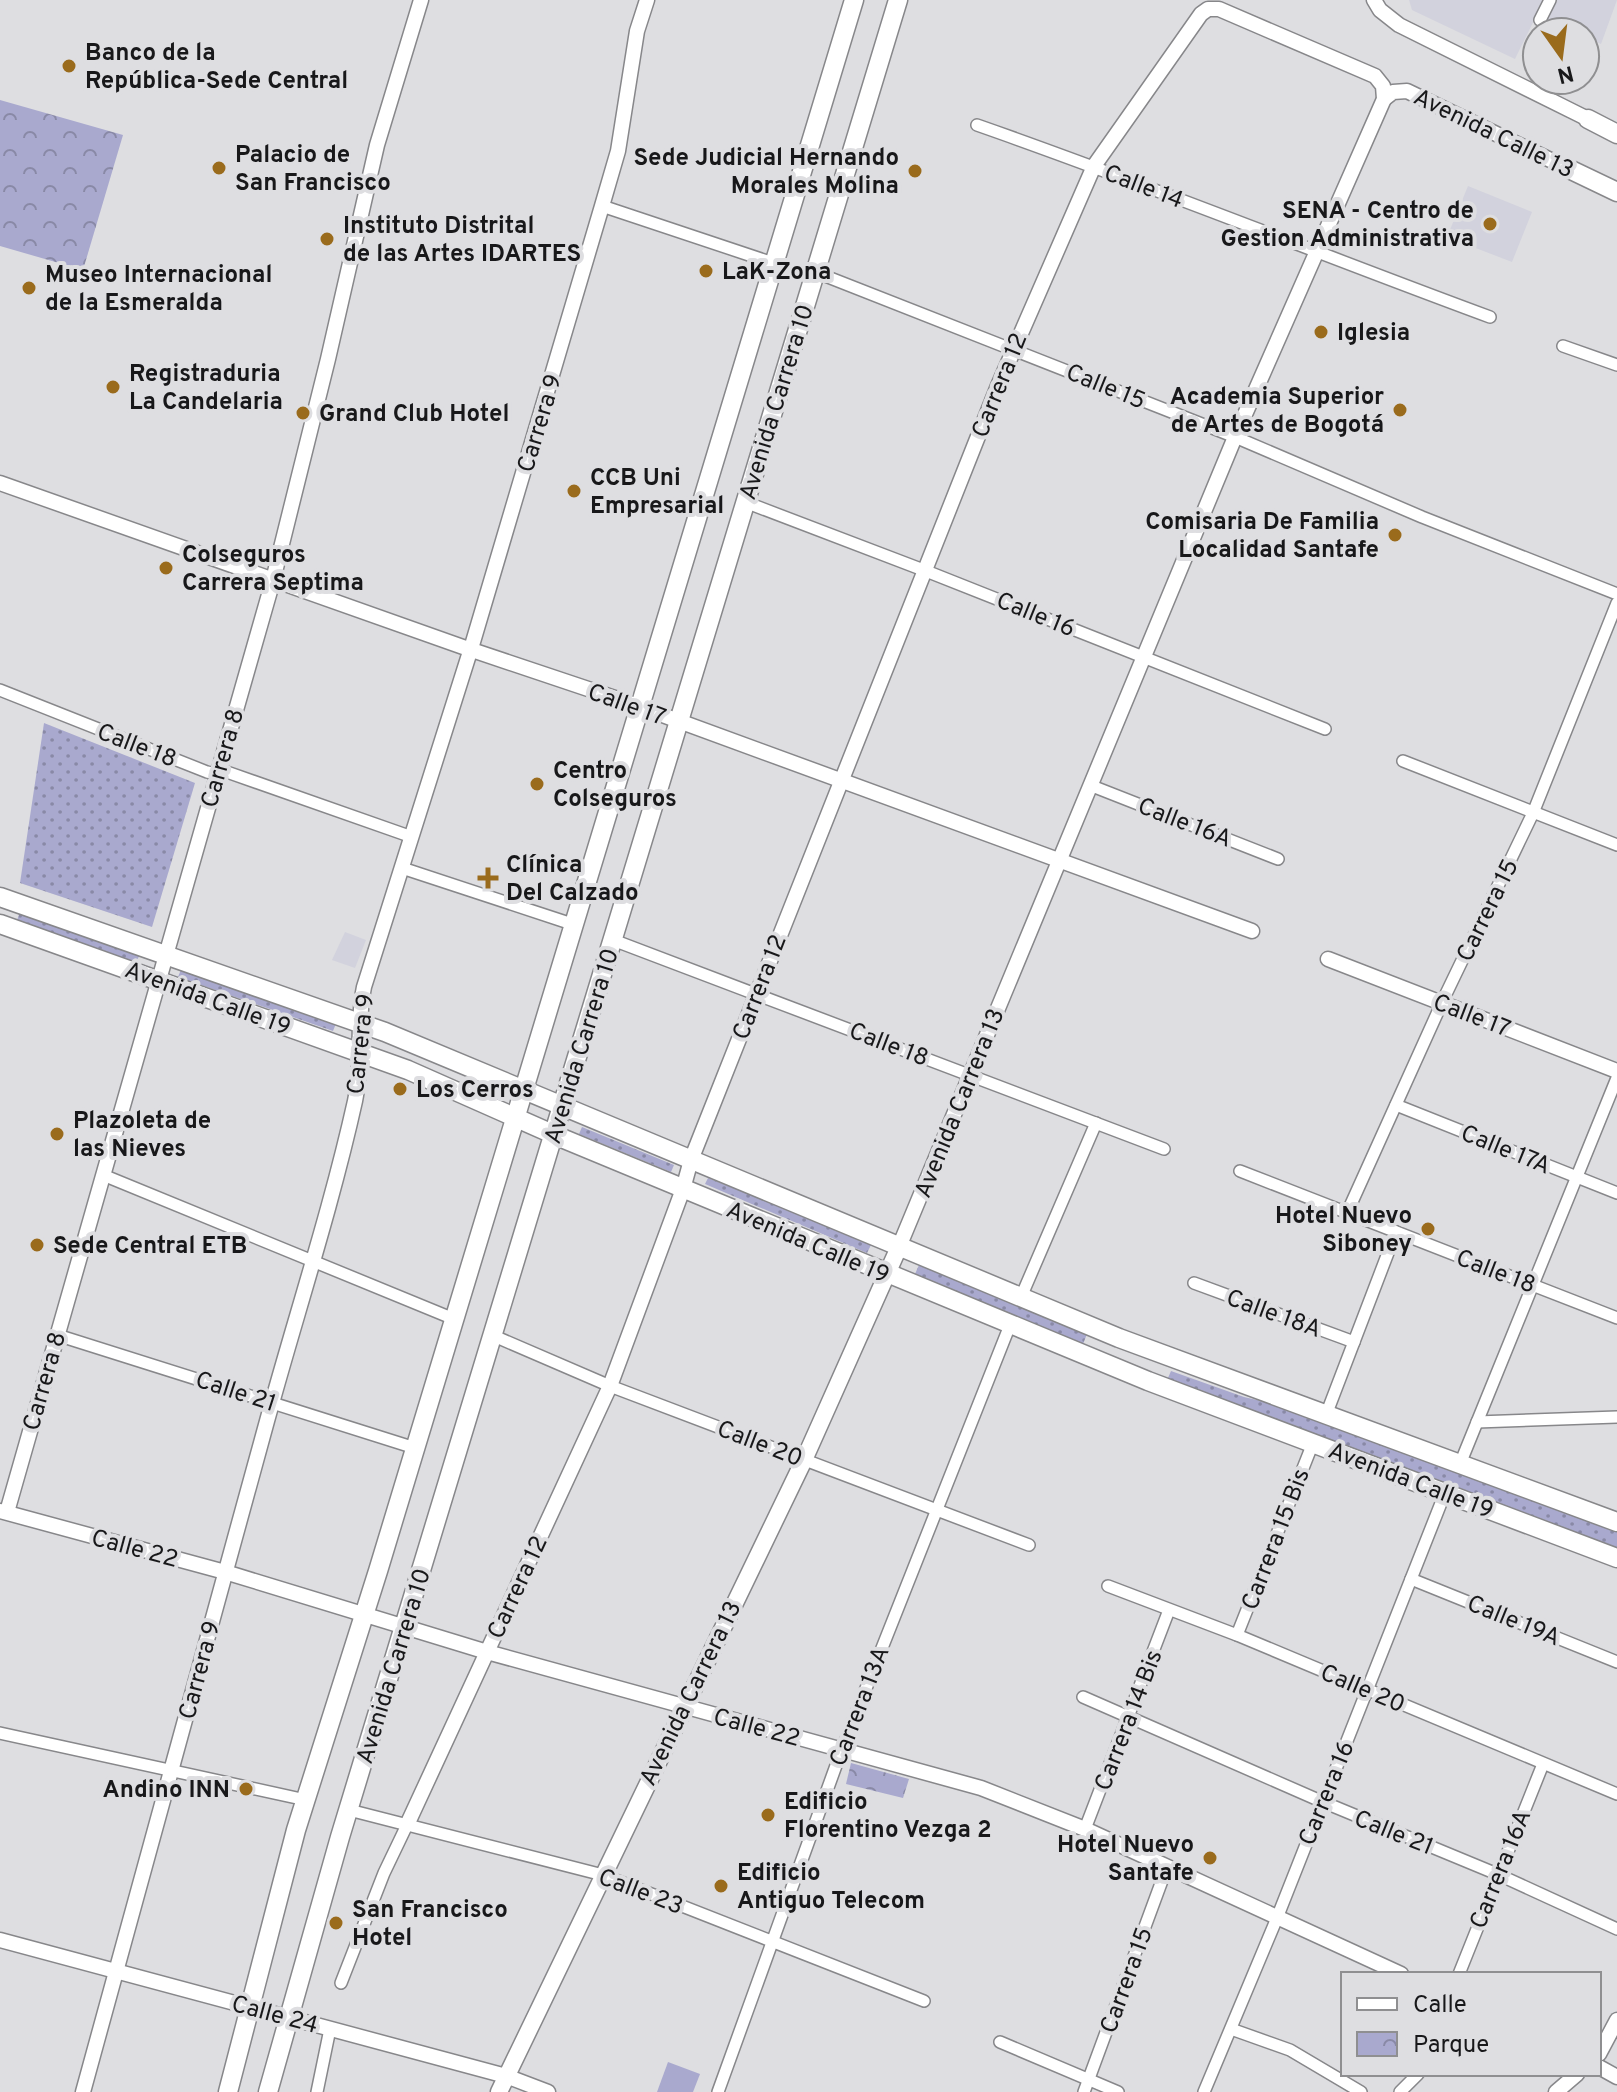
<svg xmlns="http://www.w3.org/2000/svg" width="1617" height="2092" viewBox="0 0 1617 2092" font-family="Overpass,sans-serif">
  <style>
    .built { fill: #d2d2dd }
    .grass { fill: url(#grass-dots) }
    .park { fill: url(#park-crowns) }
    .pitch { fill: #a9a9ce }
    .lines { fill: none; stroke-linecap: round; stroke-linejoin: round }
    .minor-casing { stroke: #87878a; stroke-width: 14 }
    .tertiary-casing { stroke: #87878a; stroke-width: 17 }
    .secondary-casing { stroke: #87878a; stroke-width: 19 }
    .primary-casing { stroke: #87878a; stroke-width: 21 }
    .minor { stroke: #fff; stroke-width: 11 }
    .tertiary { stroke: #fff; stroke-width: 14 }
    .secondary { stroke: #fff; stroke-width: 16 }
    .primary { stroke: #fff; stroke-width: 18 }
    .poi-dot { fill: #9a6b1c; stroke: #dedee1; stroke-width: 3 }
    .labels { text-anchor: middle; stroke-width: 8; stroke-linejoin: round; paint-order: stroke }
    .poi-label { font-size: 24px; font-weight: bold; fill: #18181a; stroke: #dedee1; text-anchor: start }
    .street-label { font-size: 24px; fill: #18181a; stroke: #dedee1 }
  </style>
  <defs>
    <pattern id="grass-dots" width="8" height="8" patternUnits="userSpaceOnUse" patternTransform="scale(2)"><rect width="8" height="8" fill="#a9a9ce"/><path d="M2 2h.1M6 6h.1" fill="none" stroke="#8989a6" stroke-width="1.8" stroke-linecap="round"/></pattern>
    <pattern id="park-crowns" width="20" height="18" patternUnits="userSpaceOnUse" patternTransform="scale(2)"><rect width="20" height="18" fill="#a9a9ce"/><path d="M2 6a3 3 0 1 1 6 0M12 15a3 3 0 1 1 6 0" fill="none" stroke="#8989a6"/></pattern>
  </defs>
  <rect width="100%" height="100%" fill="#dedee1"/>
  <!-- built -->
  <g class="built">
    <path d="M1409,0h135l-29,59 -103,-49z"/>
    <path d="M1557,0h60l-16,44 -16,-7v-5h-11l-27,-11z"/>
    <path d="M1468,186l64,26 -20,50 -65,-25z"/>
    <path d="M345,932l21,8 -11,28 -23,-8z"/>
  </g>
  <!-- grass -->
  <g class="grass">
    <path d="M44,723l151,60 -43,144 -132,-44z"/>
    <path d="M20,912l120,41 -4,11 -120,-41z"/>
    <path d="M182,967l155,54 -4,10 -155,-54z"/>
    <path d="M582,1127l92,38 -3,7 -92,-38z"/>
    <path d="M708,1178l164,65 -5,10 -162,-69z"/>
    <path d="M919,1265l168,69 -4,10 -168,-70z"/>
    <path d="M1171,1371l73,26 39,9 334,125v17l-449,-170z"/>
  </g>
  <!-- park -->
  <g class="park">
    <path d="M0,100l123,35 -40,135 -83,-24z"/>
    <path d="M851,1763l58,16 -6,19 -57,-14z"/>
  </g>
  <!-- pitch -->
  <path class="pitch" d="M668,2062l32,12 -7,18h-36z"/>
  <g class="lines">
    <!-- minor casing -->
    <g class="minor-casing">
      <g id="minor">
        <path d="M1540,20l10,-20"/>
        <path d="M977,125c172,60 342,129 513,192"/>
        <path d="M602,206l171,57"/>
        <path d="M815,272l420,165 187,80 195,77"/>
        <path d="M1563,346l54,19"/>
        <path d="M745,502l181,69 399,158"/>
        <path d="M0,690l207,82 10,2 7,-3 188,66"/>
        <path d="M1403,761l214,84"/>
        <path d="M1092,786l186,73"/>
        <path d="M402,868l170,56"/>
        <path d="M613,940l551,209"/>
        <path d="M1396,1105l221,88"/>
        <path d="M1240,1171l377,147"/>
        <path d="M103,1175l351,144"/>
        <path d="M1347,1213l98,-217 88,-183 84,-210"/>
        <path d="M1194,1283l160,59"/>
        <path d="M1021,1297l75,-174"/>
        <path d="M57,1335l358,113"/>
        <path d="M494,1336l116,50 419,159"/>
        <path d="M1326,1415l70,-183"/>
        <path d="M1477,1422l140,-5"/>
        <path d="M1460,1464l157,-386"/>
        <path d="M1411,1579l206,83"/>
        <path d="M1108,1586l129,49 380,159"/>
        <path d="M1237,1635l76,-192"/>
        <path d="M1083,1697l240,105 174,72 120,55"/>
        <path d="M0,1733l306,67"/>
        <path d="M349,1810l254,65 321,126"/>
        <path d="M1085,1829l84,-219"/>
        <path d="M1459,1974l84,-210"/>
        <path d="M341,1983l43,-110 23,-48"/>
        <path d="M1231,2029l59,21 71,42"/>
        <path d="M1000,2042l118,50"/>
        <path d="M317,2092l13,-63"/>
        <path d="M718,2092l124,-343 168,-424"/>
        <path d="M1084,2092l83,-225"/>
        <path d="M1204,2092l73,-174 168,-425"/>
        <path d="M1400,2092l18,-18"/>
      </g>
    </g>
    <!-- tertiary casing -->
    <g class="tertiary-casing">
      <g id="tertiary">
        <path d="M1374,0l6,10 19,15 189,94"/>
        <path d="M1384,99l9,-7 14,-1 160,77"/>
        <path d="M0,483l463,164 164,55 625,229"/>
        <path d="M1328,959l289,112"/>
        <path d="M0,1511l225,61 262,80 494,136 104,41 316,145"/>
        <path d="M7,1512l265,-928 56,-225 49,-214 44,-145"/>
        <path d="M407,1825l203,-439 73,-197 8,-29 307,-774 96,-220 107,-152 7,-5h11l156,67 8,10 1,13 -149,338 -336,810"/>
        <path d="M0,1940l506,136 42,16"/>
        <path d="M1599,2054l18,-34"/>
        <path d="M1599,2067l18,10"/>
        <path d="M83,2092c61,-224 123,-447 184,-671 29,-106 64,-212 88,-320 8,-38 1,-76 9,-114l109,-345 129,-436 16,-55 19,-120 10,-31"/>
        <path d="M1556,2092l21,-18"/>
      </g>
    </g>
    <!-- secondary casing -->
    <g class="secondary-casing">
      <path id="secondary" d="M499,2092l305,-632 95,-213"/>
    </g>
    <!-- primary casing -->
    <g class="primary-casing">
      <g id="primary">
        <path d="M1588,119l29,15"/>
        <path d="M1567,168l50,24"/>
        <path d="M0,897l385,135 734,306 498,184"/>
        <path d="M0,924l408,146 156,69 584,242 469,177"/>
        <path d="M228,2092l68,-262 82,-259 476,-1571"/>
        <path d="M268,2092l72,-255 558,-1837"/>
      </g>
    </g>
    <!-- minor -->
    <use href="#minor" class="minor"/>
    <!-- tertiary -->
    <use href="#tertiary" class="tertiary"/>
    <!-- secondary -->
    <use href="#secondary" class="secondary"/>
    <!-- primary -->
    <use href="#primary" class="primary"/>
  </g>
  <!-- markers -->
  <g class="poi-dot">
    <circle cx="69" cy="66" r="8"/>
    <circle cx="219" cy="168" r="8"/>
    <circle cx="915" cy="171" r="8"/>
    <circle cx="1490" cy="224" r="8"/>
    <circle cx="327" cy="239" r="8"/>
    <circle cx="706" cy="271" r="8"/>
    <circle cx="29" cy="288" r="8"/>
    <circle cx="1321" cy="332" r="8"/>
    <circle cx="113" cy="387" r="8"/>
    <circle cx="1400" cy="410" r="8"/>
    <circle cx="303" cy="413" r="8"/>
    <circle cx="574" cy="491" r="8"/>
    <circle cx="1395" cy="535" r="8"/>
    <circle cx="166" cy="568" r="8"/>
    <circle cx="537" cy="784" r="8"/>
    <path d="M484 866h8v8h8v8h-8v8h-8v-8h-8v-8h8z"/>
    <circle cx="400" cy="1089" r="8"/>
    <circle cx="57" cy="1134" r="8"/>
    <circle cx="1428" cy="1229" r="8"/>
    <circle cx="37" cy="1245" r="8"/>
    <circle cx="246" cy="1789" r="8"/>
    <circle cx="768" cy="1815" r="8"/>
    <circle cx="1210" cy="1858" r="8"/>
    <circle cx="721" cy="1886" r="8"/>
    <circle cx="336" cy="1923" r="8"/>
  </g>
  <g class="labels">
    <!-- poi labels -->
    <g class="poi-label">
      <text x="85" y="60">Banco de la<tspan x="85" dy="28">República-Sede Central</tspan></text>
      <text x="235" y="162">Palacio de<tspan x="235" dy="28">San Francisco</tspan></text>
      <text x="899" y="165" text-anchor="end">Sede Judicial Hernando<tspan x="899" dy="28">Morales Molina</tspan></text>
      <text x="1474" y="218" text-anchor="end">SENA - Centro de<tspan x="1474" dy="28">Gestion Administrativa</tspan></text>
      <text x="343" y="233">Instituto Distrital<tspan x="343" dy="28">de las Artes IDARTES</tspan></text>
      <text x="722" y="279">LaK-Zona</text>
      <text x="45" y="282">Museo Internacional<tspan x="45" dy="28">de la Esmeralda</tspan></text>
      <text x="1337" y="340">Iglesia</text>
      <text x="129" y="381">Registraduria<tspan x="129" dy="28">La Candelaria</tspan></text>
      <text x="1384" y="404" text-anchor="end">Academia Superior<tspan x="1384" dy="28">de Artes de Bogotá</tspan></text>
      <text x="319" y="421">Grand Club Hotel</text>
      <text x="590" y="485">CCB Uni<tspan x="590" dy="28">Empresarial</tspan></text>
      <text x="1379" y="529" text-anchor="end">Comisaria De Familia<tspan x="1379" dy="28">Localidad Santafe</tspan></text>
      <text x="182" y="562">Colseguros<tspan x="182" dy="28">Carrera Septima</tspan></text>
      <text x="553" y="778">Centro<tspan x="553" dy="28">Colseguros</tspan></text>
      <text x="506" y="872">Clínica<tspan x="506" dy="28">Del Calzado</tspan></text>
      <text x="416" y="1097">Los Cerros</text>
      <text x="73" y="1128">Plazoleta de<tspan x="73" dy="28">las Nieves</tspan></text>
      <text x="1412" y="1223" text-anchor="end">Hotel Nuevo<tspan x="1412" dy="28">Siboney</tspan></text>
      <text x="53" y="1253">Sede Central ETB</text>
      <text x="230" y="1797" text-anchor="end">Andino INN</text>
      <text x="784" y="1809">Edificio<tspan x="784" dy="28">Florentino Vezga 2</tspan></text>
      <text x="1194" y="1852" text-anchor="end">Hotel Nuevo<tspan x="1194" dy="28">Santafe</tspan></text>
      <text x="737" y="1880">Edificio<tspan x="737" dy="28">Antiguo Telecom</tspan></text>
      <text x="352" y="1917">San Francisco<tspan x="352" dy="28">Hotel</tspan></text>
    </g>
    <!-- street labels -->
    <g class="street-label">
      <text transform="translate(1494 133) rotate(26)" y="8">Avenida Calle 13</text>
      <text transform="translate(1144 186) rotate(21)" y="8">Calle 14</text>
      <text transform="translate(999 385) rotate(-68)" y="8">Carrera 12</text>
      <text transform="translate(1106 386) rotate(22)" y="8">Calle 15</text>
      <text transform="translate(776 402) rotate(-73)" y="8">Avenida Carrera 10</text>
      <text transform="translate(539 423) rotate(-73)" y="8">Carrera 9</text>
      <text transform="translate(1036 614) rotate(22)" y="8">Calle 16</text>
      <text transform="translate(627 704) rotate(20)" y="8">Calle 17</text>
      <text transform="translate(137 745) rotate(21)" y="8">Calle 18</text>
      <text transform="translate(222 758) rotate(-74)" y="8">Carrera 8</text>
      <text transform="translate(1185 822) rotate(21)" y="8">Calle 16A</text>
      <text transform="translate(1487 910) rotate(-64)" y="8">Carrera 15</text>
      <text transform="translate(759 987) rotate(-69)" y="8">Carrera 12</text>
      <text transform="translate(208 998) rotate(20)" y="8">Avenida Calle 19</text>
      <text transform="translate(1472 1015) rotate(21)" y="8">Calle 17</text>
      <text transform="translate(360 1044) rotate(-84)" y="8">Carrera 9</text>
      <text transform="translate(889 1044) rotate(21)" y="8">Calle 18</text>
      <text transform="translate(581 1046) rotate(-73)" y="8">Avenida Carrera 10</text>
      <text transform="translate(959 1103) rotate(-68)" y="8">Avenida Carrera 13</text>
      <text transform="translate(1506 1149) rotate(22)" y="8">Calle 17A</text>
      <text transform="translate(808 1242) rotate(23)" y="8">Avenida Calle 19</text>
      <text transform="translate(1496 1271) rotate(21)" y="8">Calle 18</text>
      <text transform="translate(1274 1313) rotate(20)" y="8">Calle 18A</text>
      <text transform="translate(44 1381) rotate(-74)" y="8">Carrera 8</text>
      <text transform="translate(236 1391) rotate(18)" y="8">Calle 21</text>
      <text transform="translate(760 1443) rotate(21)" y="8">Calle 20</text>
      <text transform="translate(1411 1480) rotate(21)" y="8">Avenida Calle 19</text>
      <text transform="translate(1275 1539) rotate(-69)" y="8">Carrera 15 Bis</text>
      <text transform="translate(135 1548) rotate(15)" y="8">Calle 22</text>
      <text transform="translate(517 1587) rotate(-65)" y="8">Carrera 12</text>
      <text transform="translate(1514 1620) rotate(22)" y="8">Calle 19A</text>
      <text transform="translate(393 1666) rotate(-73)" y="8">Avenida Carrera 10</text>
      <text transform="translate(199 1670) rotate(-75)" y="8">Carrera 9</text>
      <text transform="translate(1363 1688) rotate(23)" y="8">Calle 20</text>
      <text transform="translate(690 1693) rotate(-64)" y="8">Avenida Carrera 13</text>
      <text transform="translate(859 1706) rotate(-69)" y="8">Carrera 13A</text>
      <text transform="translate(1128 1720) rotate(-69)" y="8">Carrera 14 Bis</text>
      <text transform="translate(757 1727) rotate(15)" y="8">Calle 22</text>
      <text transform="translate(1326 1793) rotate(-68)" y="8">Carrera 16</text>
      <text transform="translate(1394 1832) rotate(22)" y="8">Calle 21</text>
      <text transform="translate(1500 1869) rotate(-68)" y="8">Carrera 16A</text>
      <text transform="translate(641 1891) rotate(21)" y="8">Calle 23</text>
      <text transform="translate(1126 1980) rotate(-70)" y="8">Carrera 15</text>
      <text transform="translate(275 2014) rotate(15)" y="8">Calle 24</text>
    </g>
  </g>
  <!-- legend -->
  <rect x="1341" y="1972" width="260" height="104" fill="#dedee1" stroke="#8f8f91" stroke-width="2"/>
  <rect x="1357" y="1998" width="40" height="12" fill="#ffffff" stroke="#8f8f91" stroke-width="2"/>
  <text x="1413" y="2012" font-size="24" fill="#18181a">Calle</text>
  <rect x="1357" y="2032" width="40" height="24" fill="url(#park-crowns)" stroke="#8f8f91" stroke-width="2"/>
  <text x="1413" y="2052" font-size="24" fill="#18181a">Parque</text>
  <!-- north arrow -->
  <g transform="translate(1561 56) rotate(166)"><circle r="38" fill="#dedee1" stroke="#8f8f91" stroke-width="2"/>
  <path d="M0-6L14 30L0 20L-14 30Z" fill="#9a6b1c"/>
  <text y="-12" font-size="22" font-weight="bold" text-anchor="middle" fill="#18181a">N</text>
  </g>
</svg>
